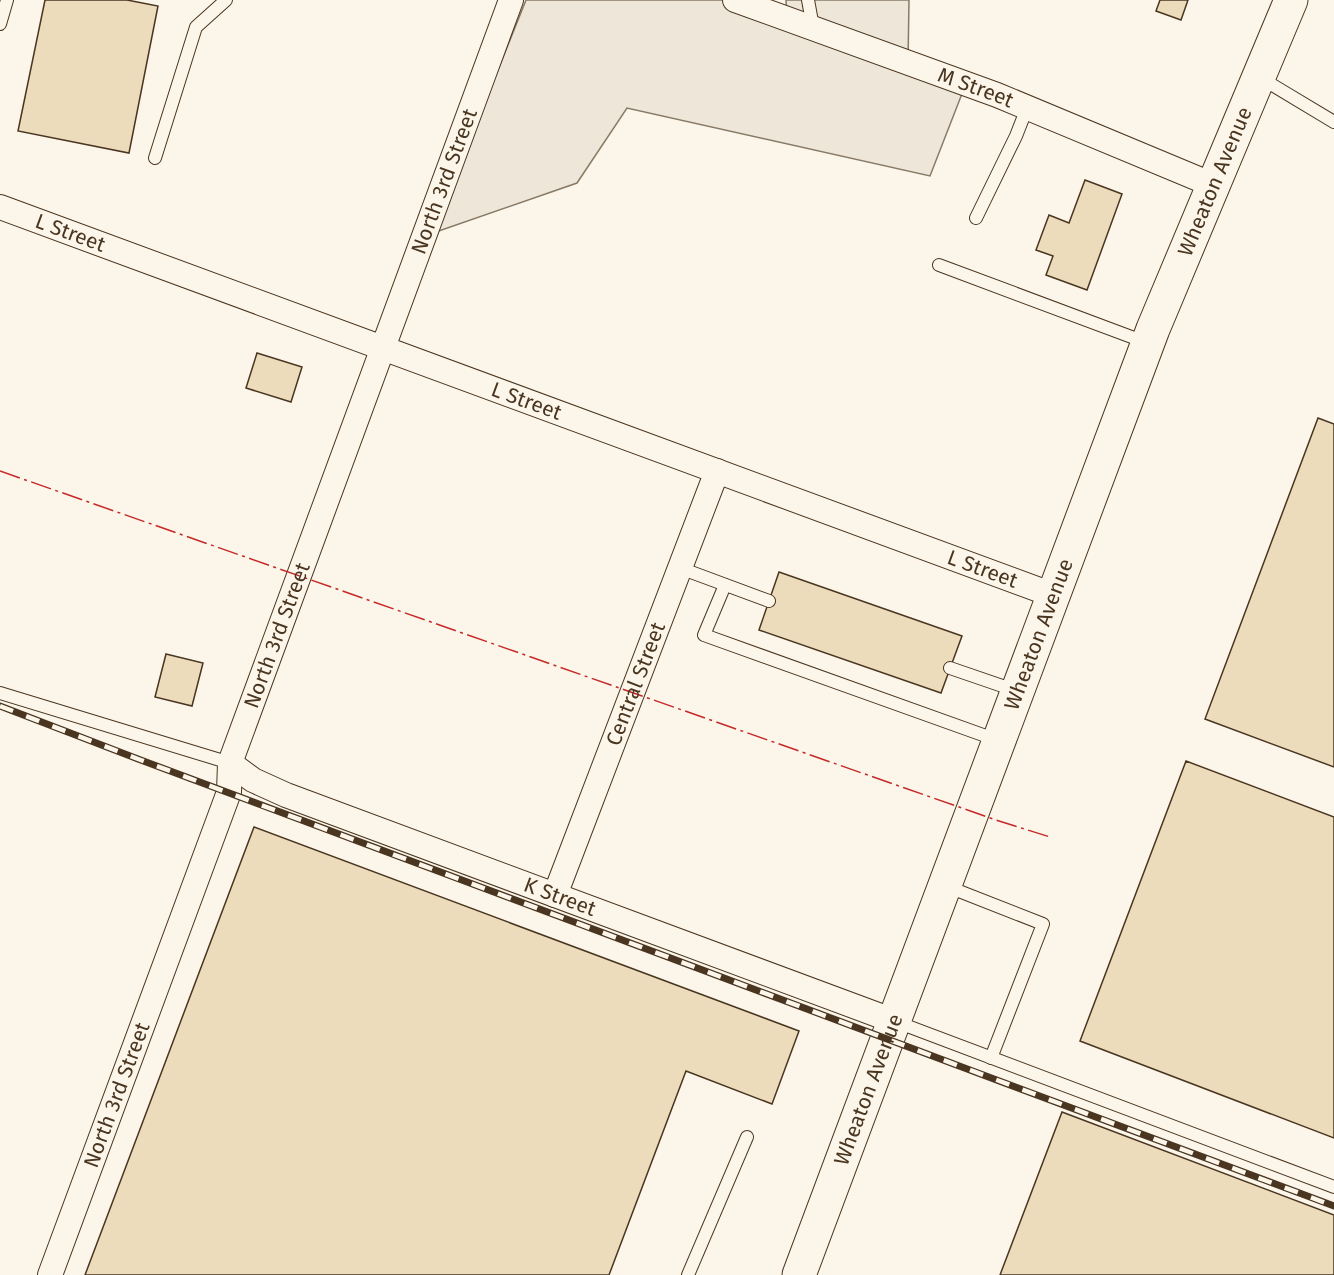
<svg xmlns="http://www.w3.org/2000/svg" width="1334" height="1275" viewBox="0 0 1334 1275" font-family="'Fira Sans',sans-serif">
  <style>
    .green { fill: #ede6d9; stroke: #887966; stroke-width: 1.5 }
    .building { fill: #ecdcbc; stroke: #4a3520; stroke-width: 1.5 }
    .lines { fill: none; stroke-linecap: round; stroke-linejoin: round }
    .lane-casing { stroke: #4a3520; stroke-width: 14 }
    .street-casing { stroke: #4a3520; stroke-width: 26 }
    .primary-casing { stroke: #4a3520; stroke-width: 35 }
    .lane { stroke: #fbf6e9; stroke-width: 12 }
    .street { stroke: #fbf6e9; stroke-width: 24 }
    .primary { stroke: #fbf6e9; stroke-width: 33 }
    .rail-casing { stroke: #4a3520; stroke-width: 7 }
    .rail { stroke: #fbf6e9; stroke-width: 4.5; stroke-dasharray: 14; stroke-linecap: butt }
    .power { stroke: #c62828; stroke-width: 1.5; stroke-dasharray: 21 4.5 3 4.5; stroke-linecap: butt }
    .labels { text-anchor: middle; stroke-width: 4.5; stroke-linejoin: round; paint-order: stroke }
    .street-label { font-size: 21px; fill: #4a3520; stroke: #fbf6e9 }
  </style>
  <rect width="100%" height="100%" fill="#fbf6e9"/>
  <!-- green -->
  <path class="green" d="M526,0h214l47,17 -1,-17h123l-1,64 57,22 -35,90 -303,-68 -50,75 -144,50z"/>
  <!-- building -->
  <g class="building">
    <path d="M45,0h82l31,6 -29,147 -111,-22z"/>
    <path d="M1160,0h28l-7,20 -25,-9z"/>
    <path d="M1085,180l37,14 -35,96 -41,-15 7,-19 -17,-6 13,-35 20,8z"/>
    <path d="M257,353l45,14 -11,35 -45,-14z"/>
    <path d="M1318,418l16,6v343l-129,-48z"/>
    <path d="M779,572l183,64 -21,57 -182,-63z"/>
    <path d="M166,654l37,9 -11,43 -37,-9z"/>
    <path d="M1186,761l148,56v321l-254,-97z"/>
    <path d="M254,827l545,204 -27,73 -86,-33 -77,204h-524z"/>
    <path d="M1062,1112l272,103v60h-334z"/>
  </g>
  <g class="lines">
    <!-- lane casing -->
    <g class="lane-casing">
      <g id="lane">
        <path d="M808,0l5,27"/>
        <path d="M0,24l7,-24"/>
        <path d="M1259,77l75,45"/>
        <path d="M155,158l41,-131 30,-27"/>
        <path d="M976,218l40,-82 11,-28"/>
        <path d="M939,265l206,77"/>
        <path d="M680,568l89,33"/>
        <path d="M725,585l-21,50 293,105"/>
        <path d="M950,668l67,23"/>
        <path d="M0,693l230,70"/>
        <path d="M946,886l97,38 -52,134"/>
        <path d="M894,1021l440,166"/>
        <path d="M688,1275l59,-138"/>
      </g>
    </g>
    <!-- street casing -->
    <g class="street-casing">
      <g id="street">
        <path id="s1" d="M735,0l262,95 216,90"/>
        <path id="s2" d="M0,207l1053,388"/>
        <path id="s3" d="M230,763l23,17 33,15 608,226"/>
        <path id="s4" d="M555,895l162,-424"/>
        <path id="s5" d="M50,1275l179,-483 1,-29 281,-763"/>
      </g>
    </g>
    <!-- primary casing -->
    <g class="primary-casing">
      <g id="primary">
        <path id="s6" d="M799,1275l354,-946 138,-329"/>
      </g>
    </g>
    <!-- lane -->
    <use href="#lane" class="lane"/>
    <!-- street -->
    <use href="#street" class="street"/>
    <!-- primary -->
    <use href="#primary" class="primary"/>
    <!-- rail casing -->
    <g class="rail-casing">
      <path id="rail" d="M0,706l138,53 1196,447"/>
    </g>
    <!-- rail -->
    <use href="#rail" class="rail"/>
    <!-- power -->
    <path class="power" d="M0,471l996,349 54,17"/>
  </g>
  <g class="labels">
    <!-- street labels -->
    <g class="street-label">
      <text dy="7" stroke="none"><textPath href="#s1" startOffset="256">M Street</textPath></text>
      <text dy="7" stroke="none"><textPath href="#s5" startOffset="1164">North 3rd Street</textPath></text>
      <text dy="7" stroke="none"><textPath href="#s6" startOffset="1170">Wheaton Avenue</textPath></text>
      <text dy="7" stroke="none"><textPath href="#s2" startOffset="75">L Street</textPath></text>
      <text dy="7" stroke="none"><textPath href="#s2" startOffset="561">L Street</textPath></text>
      <text dy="7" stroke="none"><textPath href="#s2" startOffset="1047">L Street</textPath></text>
      <text dy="7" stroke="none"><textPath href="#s6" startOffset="684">Wheaton Avenue</textPath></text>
      <text dy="7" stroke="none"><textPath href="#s5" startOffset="680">North 3rd Street</textPath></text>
      <text dy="7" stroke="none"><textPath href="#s4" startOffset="226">Central Street</textPath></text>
      <text dy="7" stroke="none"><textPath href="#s3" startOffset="357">K Street</textPath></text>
      <text dy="7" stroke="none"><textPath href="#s6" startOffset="198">Wheaton Avenue</textPath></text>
      <text dy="7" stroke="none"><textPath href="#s5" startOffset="192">North 3rd Street</textPath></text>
    </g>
  </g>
</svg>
